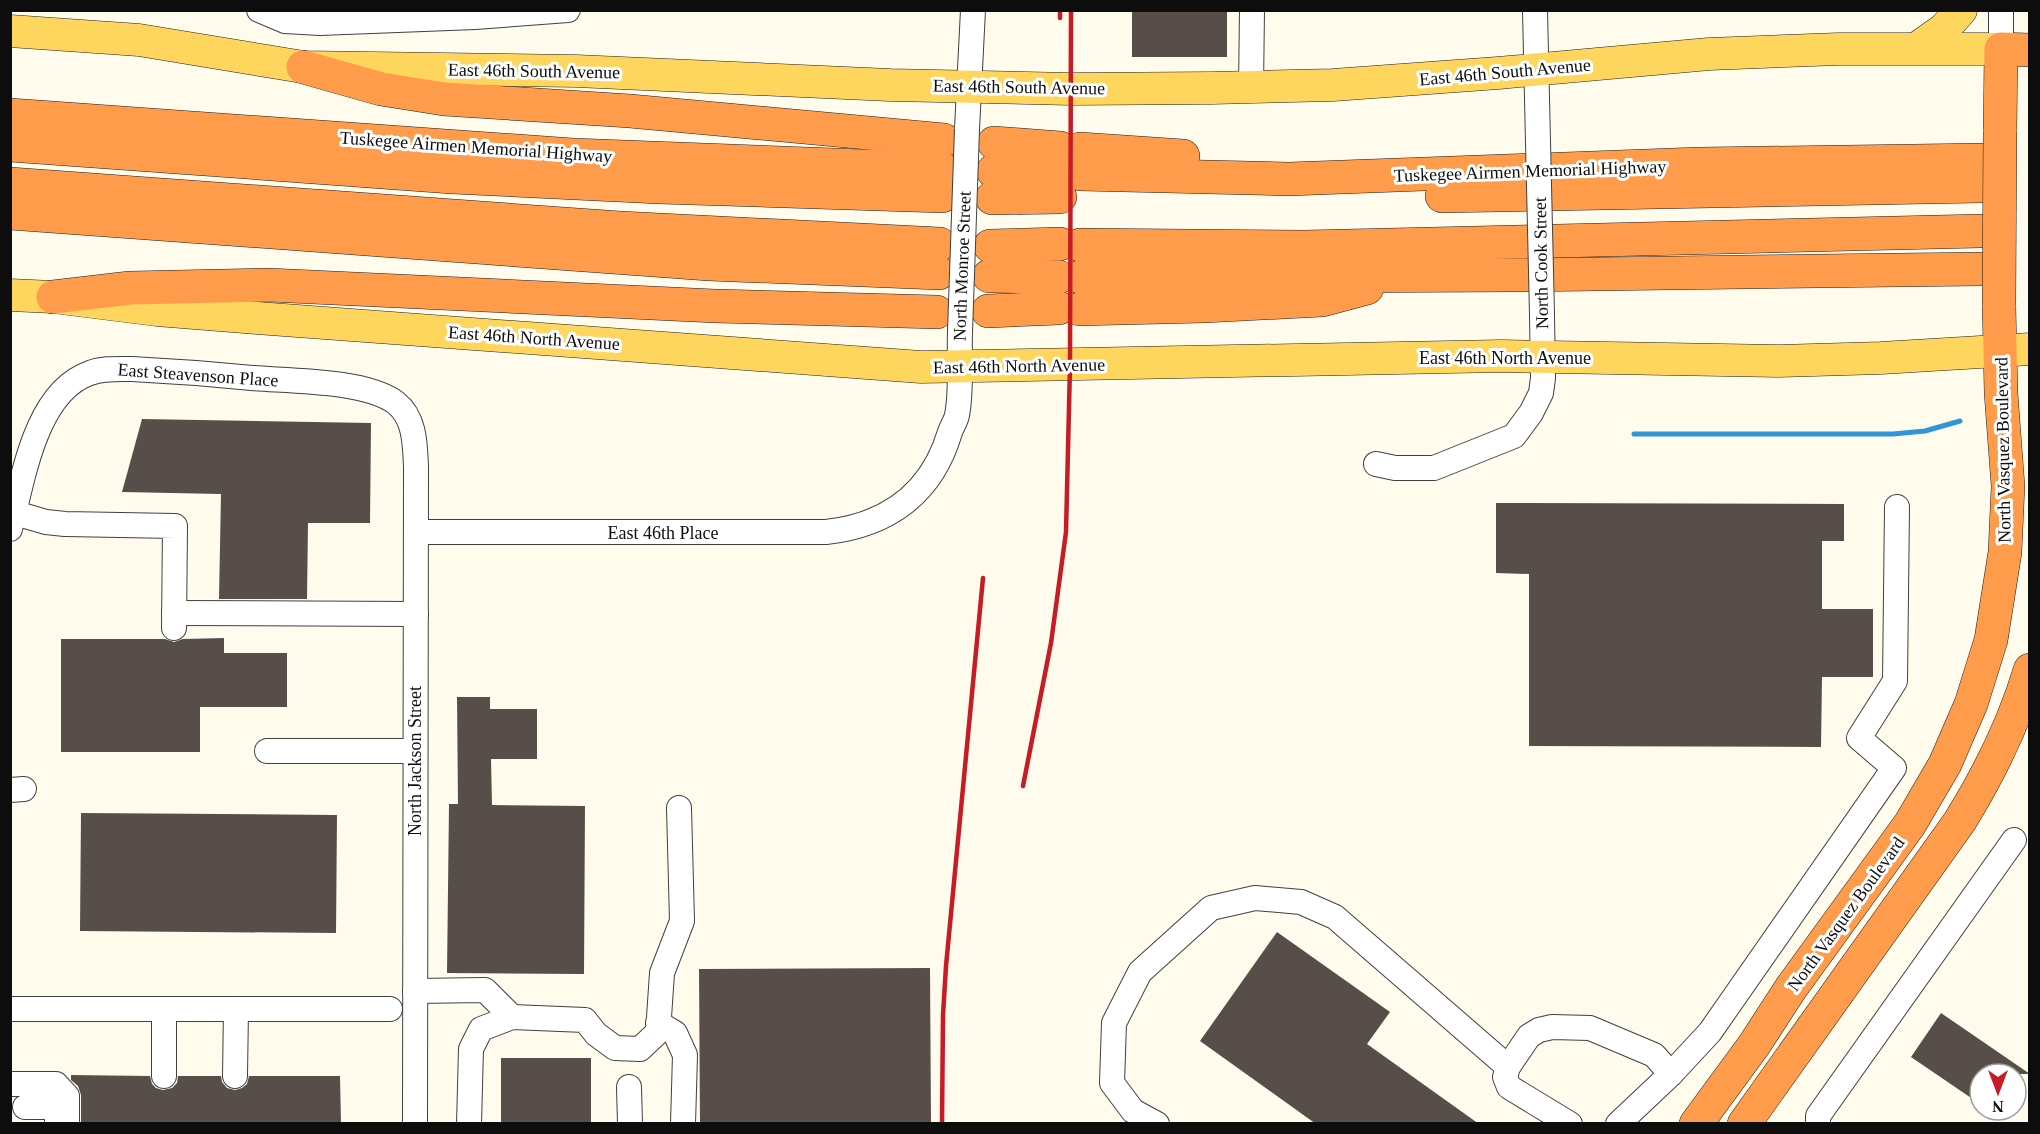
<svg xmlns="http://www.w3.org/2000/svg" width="2040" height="1134" viewBox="0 0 2040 1134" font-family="'Times New Roman',serif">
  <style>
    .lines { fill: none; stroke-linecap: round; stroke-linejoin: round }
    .stream { stroke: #3096d7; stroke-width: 5 }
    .building { fill: #574e49 }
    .highway-tunnel { stroke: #dbd7cb; stroke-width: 33; stroke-dasharray: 33 16; stroke-linecap: butt }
    .minor-casing { stroke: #404040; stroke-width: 26 }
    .major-casing { stroke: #1e1e1e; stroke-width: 33 }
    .highway-casing { stroke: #1e1e1e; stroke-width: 34 }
    .minor { stroke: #fff; stroke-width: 24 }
    .major { stroke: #ffd65d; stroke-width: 32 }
    .highway { stroke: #fe9c4c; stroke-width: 33 }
    .rail { stroke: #c71b25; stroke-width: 4.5 }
    .minor-bridge-casing { stroke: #404040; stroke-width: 26; stroke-linecap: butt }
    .highway-bridge-casing { stroke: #1e1e1e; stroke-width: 34; stroke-linecap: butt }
    .minor-bridge { stroke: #fff; stroke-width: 24 }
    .highway-bridge { stroke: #fe9c4c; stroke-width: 33 }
    .labels { text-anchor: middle; stroke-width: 6; stroke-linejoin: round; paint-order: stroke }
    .street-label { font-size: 18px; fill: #0d0d0d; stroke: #fff }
  </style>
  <rect width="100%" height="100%" fill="#fffbed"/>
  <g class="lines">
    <!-- stream -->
    <path class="stream" d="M1634,434h259l32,-3 35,-10"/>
  </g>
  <!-- building -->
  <g class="building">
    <rect x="1132" y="10" width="95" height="47"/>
    <path d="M142,419l229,4 -1,100h-62l-1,76h-88l2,-105 -99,-2z"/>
    <path d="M1496,503l348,1v37h-22v68h51v68h-51l-1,70 -292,-1v-172l-33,-1z"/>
    <path d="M224,638v15h63v54h-87v45h-139v-113h104l9,3 9,-3z"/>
    <path d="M457,697h33v12h47v50h-46l1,46 93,1 -1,168 -137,-1 2,-169h9z"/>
    <path d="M81,813l256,2 -1,118 -256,-2z"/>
    <path d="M1277,932l113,80 -23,32 112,80h-163l-116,-83z"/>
    <path d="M930,968l1,156h-231l-1,-155z"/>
    <path d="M1941,1013l89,61h-50v30l-69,-47z"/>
    <rect x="501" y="1058" width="90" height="66"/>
    <path d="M71,1075l79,1 2,8 4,4 7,2 9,-2 5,-5 1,-7h43l1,6 5,6 8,2 7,-2 5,-4 2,-8h91l1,48h-260v-29l-3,-9 -7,-6z"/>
  </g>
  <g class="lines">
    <!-- highway-tunnel -->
    <g class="highway-tunnel">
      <path d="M1981,160h49"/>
      <path d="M1981,186l49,-1"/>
      <path d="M1980,231l50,-1"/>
      <path d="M1980,269l50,-1"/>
    </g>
    <!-- minor casing -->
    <g class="minor-casing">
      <g id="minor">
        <path d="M259,10l26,11 35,2 155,-6 93,-7"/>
        <path d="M1535,10l3,132"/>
        <path d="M2001,10v39"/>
        <path d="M1251,88l1,-78"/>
        <path d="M967,129l6,-119"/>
        <path d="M1376,464l19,4h39l80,-32 17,-23 10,-20 2,-15 -1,-63"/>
        <path d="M15,513l31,9 19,2 110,2 -1,102"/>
        <path d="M10,529c13,-49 25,-137 80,-156 13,-5 28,-4 42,-4 40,2 80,5 120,9 37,3 114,2 144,25 19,15 19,41 20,64l-1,657"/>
        <path d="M416,532h410c63,-7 106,-39 124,-100 2,-6 6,-11 7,-17 5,-24 2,-58 3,-83"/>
        <path d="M174,613l242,1"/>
        <path d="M267,751h148"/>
        <path d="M10,790l14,-1"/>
        <path d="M415,991l70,-1 27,27"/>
        <path d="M10,1009h380"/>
        <path d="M164,1009v67"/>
        <path d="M658,1023l17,10 10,22 -2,69"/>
        <path d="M235,1076l1,-67"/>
        <path d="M10,1084h46l11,12v28"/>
        <path d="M629,1087l1,37"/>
        <path d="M25,1107h18l7,-4h7v21"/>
        <path d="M469,1124l2,-75 10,-20 31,-12 73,3 11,14 19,14 25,1 18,-17 4,-59 20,-52 -3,-113"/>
        <path d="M1157,1124l-24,-13 -21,-28 2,-60 26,-51 71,-64 44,-10 46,4 34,15 173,150"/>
        <path d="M1570,1124l-61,-37 -4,-10 3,-10 21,-31 10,-6 13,-3 38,1 64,27 17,19"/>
        <path d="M1618,1124l53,-50 39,-42 184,-264 -35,-30 36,-57 2,-174"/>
        <path d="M1818,1124v-8l196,-276"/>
      </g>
    </g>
    <!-- major casing -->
    <g class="major-casing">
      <g id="major">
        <path d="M10,31l129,9 164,27 273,4 314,14 181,4 141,-1 121,-3 165,-12 211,-19 130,-5h162"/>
        <path d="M1917,48l27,-19 17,-19"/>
        <path d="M10,295l43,2 104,13 100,8 664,49 580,-11 278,5 102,-3 149,-9"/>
      </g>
    </g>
    <!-- highway casing -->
    <g class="highway-casing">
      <g id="highway">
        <path d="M303,67l78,22 63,10 186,12 314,29"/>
        <path d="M10,115l563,40 370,14"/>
        <path d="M2000,132l1,-83 29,1"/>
        <path d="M994,143l66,5"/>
        <path d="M10,145l442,32 207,10 283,9"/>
        <path d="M1080,149l103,7"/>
        <path d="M993,171l67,2"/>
        <path d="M1080,174l209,5 410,-15 282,-4"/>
        <path d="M10,184l610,44 320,16"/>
        <path d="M1442,196l539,-10"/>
        <path d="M992,198l68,-1"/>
        <path d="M10,213l699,51 230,9"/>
        <path d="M1080,245l225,2 675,-16"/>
        <path d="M990,246l70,-2"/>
        <path d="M989,276l70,1"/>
        <path d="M1080,277l435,-2 465,-6"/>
        <path d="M53,297l77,-9 139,-3 446,21 222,6"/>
        <path d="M1079,309l125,-3 118,-6 45,-12"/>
        <path d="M988,311l71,-3"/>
        <path d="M1696,1124l58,-79 37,-57 119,-164 35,-60 26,-60 20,-64 14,-88 3,-66 -7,-93 -2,-88"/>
        <path d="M1744,1124l216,-303c29,-47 54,-97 70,-151"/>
      </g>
    </g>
    <!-- minor -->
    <use href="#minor" class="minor"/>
    <!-- major -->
    <use href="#major" class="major"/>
    <!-- highway -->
    <use href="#highway" class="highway"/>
    <!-- rail -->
    <g class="rail">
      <path d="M1060,18v-8"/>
      <path d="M1023,786l28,-143 15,-111 4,-166 1,-356"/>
      <path d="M942,1124l1,-109 3,-49 37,-388"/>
    </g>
    <!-- minor-bridge casing -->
    <g class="minor-bridge-casing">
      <g id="minor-bridge">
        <path d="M1538,142l4,173"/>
        <path d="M960,332l7,-203"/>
      </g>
    </g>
    <!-- highway-bridge casing -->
    <g class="highway-bridge-casing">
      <path id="highway-bridge" d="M1999,305l1,-173"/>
    </g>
    <!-- minor-bridge -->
    <use href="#minor-bridge" class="minor-bridge"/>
    <!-- highway-bridge -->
    <use href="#highway-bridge" class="highway-bridge"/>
  </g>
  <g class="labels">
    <!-- street labels -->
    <g class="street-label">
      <text transform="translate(534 71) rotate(1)" y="6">East 46th South Avenue</text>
      <text transform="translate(1505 72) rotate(-5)" y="6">East 46th South Avenue</text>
      <text transform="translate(1019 87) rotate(1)" y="6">East 46th South Avenue</text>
      <text transform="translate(476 147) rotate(4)" y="6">Tuskegee Airmen Memorial Highway</text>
      <text transform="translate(1530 171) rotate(-2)" y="6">Tuskegee Airmen Memorial Highway</text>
      <text transform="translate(1541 263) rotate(-91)" y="6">North Cook Street</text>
      <text transform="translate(962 266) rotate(-88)" y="6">North Monroe Street</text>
      <text transform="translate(534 338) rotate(4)" y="6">East 46th North Avenue</text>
      <text x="1505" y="364">East 46th North Avenue</text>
      <text transform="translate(1019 366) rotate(-1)" y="6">East 46th North Avenue</text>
      <text transform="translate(198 375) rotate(4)" y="6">East Steavenson Place</text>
      <text transform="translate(2003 450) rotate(-91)" y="6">North Vasquez Boulevard</text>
      <text x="663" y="539">East 46th Place</text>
      <text transform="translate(415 761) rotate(-90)" y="6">North Jackson Street</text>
      <text transform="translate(1846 914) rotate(-54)" y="6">North Vasquez Boulevard</text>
    </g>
  </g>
  <!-- border -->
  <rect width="2040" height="1134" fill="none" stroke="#0d0d0d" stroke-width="24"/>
  <!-- north arrow -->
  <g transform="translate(1998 1092) rotate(180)"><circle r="28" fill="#ffffff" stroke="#9e9e9e" stroke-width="1.5"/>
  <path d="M0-4.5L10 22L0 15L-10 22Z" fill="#c71b25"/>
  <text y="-9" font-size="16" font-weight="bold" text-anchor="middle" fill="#0d0d0d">N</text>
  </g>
</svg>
